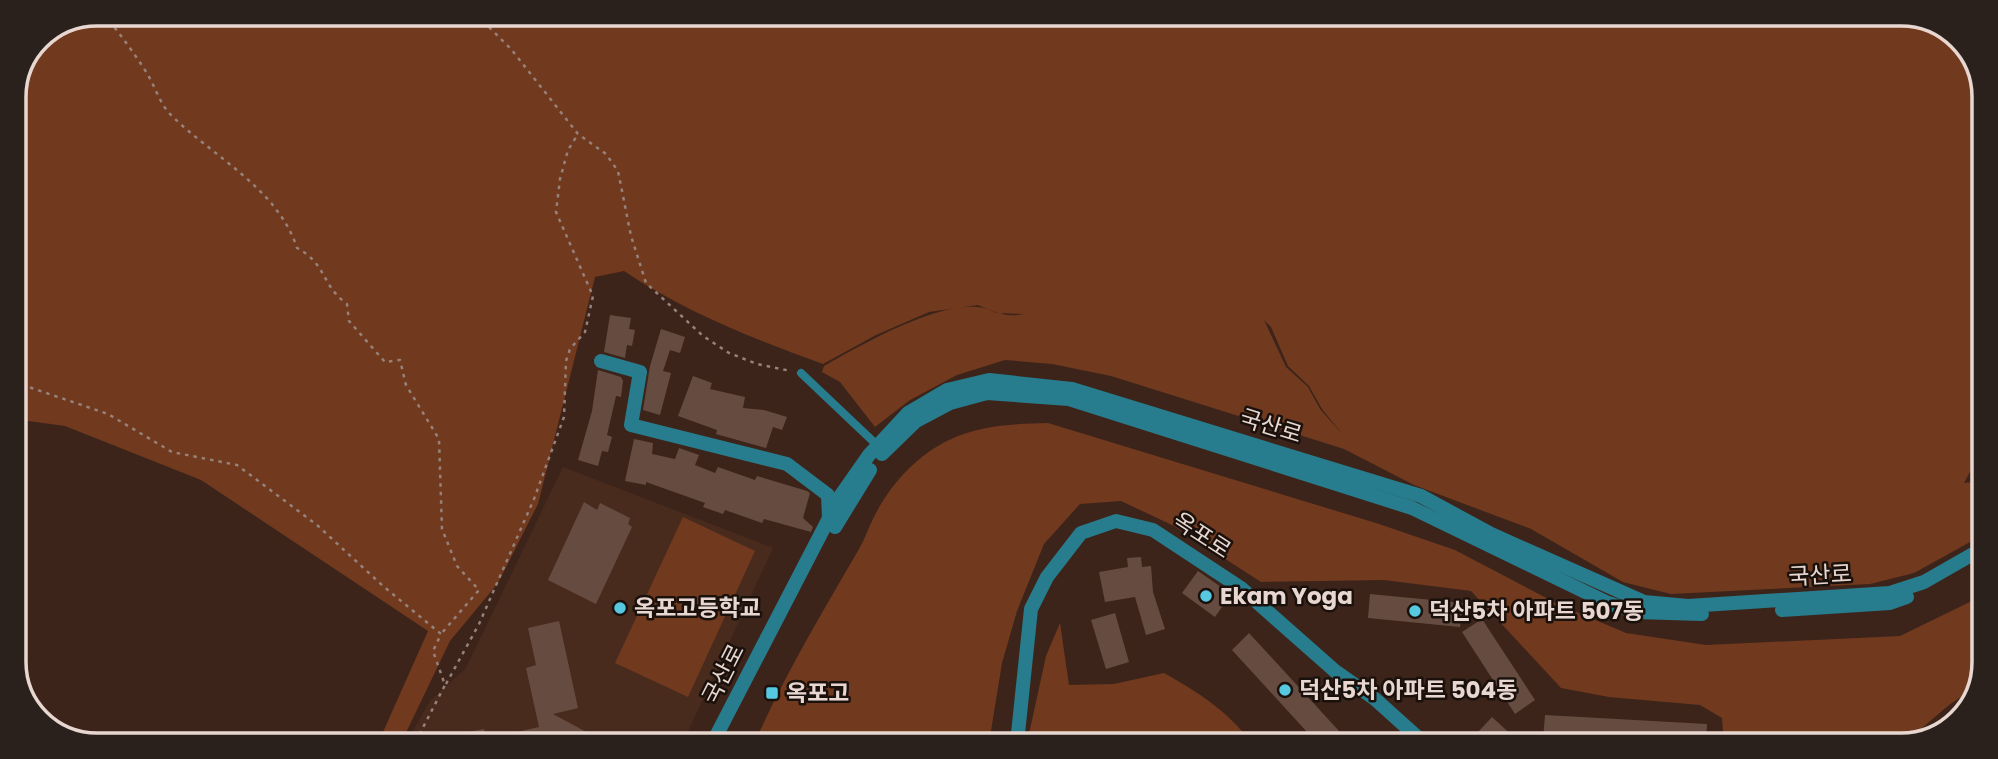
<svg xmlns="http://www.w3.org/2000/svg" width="1998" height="759" viewBox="0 0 1998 759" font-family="Poppins,'Noto Sans KR',sans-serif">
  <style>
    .built { fill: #492b1d }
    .green { fill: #71391e; fill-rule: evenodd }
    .building { fill: #664c40 }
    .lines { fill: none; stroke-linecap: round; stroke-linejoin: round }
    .path { stroke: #96827a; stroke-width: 2.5; stroke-dasharray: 3.5 5; stroke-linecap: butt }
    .service { stroke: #277d8e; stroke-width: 8 }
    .minor { stroke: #277d8e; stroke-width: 14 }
    .tertiary { stroke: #277d8e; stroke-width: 14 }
    .poi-dot { fill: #56c9e1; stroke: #1b110c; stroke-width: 2.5 }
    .labels { text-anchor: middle; stroke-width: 5; stroke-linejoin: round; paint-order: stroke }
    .street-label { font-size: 23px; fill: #e7d7d0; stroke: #1b110c }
    .poi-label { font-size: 23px; font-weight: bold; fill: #e7d7d0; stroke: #1b110c; text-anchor: start }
    .rim { fill: none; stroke: #e7d7d0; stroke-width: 3.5 }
  </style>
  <rect width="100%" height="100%" fill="#3c241a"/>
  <!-- built -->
  <path class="built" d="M563,467l210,81 -90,194 -276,-1 23,-40 36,-33z"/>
  <!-- green -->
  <g class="green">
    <path d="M97,14l1831,5 39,27 17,45 -3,360 -17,32 17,-2v55l-67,37 -44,11 -199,10 -48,-12 -92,-53 -117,-44 -70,-36 -233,-73 -59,-12 -47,-4 -48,15 -47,25 -35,27 -35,-45 -18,-10 2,-6c37,-21 110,-63 153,-59 17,1 24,12 46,7l-26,-1 -19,-8 -49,7 -53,23 -53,29c-71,-26 -136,-51 -199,-93l-29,6 -57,227 -40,79 -48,58 -48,100h-23l49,-110 -227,-151 -136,-54 -51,-7v-327l25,-54zM1264,320l7,7 17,39 21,20 13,23 21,26 -23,-26 -12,-22 -22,-20z"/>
    <path d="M1048,423l328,100 79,27 103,54 68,29 80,12 194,-9 80,-39v87l-31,21 -47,40h-178l-2,-27 -22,-13 -91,-8 -48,-9 -90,-97 -87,-11 -123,2 -87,-56 -53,-25 -41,3 -36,40 -27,67 -15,52 -13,80 -234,-1c30,-68 67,-129 104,-193 6,-10 10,-23 16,-34 15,-30 42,-60 74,-75 32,-15 63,-16 99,-17z"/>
    <path d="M683,517l72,34 -67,146 -73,-34z"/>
    <path d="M1060,623l9,62 45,-1 50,-11c36,20 63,38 88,70h-225l19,-87z"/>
  </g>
  <!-- building -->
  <g class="building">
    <path d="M610,315l21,3 -2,11 6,1 -3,16 -5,-1 -2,13 -21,-6z"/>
    <path d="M661,329l24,8 -5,16 -10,-3 -7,21 8,2 -11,42 -17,-5 7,-44z"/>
    <path d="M598,370l23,7 2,4 -2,16 -5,-1 -9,39 5,2 -4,15 -6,-1 -4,15 -20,-6 14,-49z"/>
    <path d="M693,376l19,7 -2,6 35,8 -2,11 21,2 23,7 -5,13 -9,-3 -7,21 -50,-14 1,-4 -39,-14z"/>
    <path d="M634,439l19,4 -1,11 23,5 4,-11 20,7 -4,10 20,8 3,-6 37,13 2,-4 50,15 3,2 -7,25 10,9 -2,5 -47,-13 -2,4 -37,-13 -2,4 -20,-7 2,-4 -59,-21v3l-21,-4z"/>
    <path d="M584,502l13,8 3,-7 30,15 -2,6 4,3 -36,77 -48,-24z"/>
    <path d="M1141,557l1,10 9,-1 2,26 12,37 -19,6 -11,-38 -30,5 -6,-30 29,-5 -1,-9z"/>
    <path d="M1198,571l33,23 -16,23 -33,-24z"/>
    <path d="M1370,594l93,9 -3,24 -92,-9z"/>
    <path d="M1115,613l14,49 -23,7 -15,-49z"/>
    <path d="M1482,619l53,81 -20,14 -53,-82z"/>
    <path d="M559,621l19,87 -25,6 52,28h-63l-1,-4 -14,4h-31l-1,-5 44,-10 -13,-59 10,-3 -8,-37z"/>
    <path d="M1249,633l90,98 -13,13h-8l-86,-94z"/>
    <path d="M1545,715l162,9 -1,21 -163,-5z"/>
    <path d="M1492,717l12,11 17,16h-54z"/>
    <path d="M484,729l3,12h-38l-1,-5z"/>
  </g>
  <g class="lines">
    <!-- path -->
    <g class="path">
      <path d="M104,14c16,20 31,40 44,61 7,12 12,28 21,38 42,43 108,74 128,135 31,17 23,36 50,56l2,17 36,41 15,-2 6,25 33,54 3,90 15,37 22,24 -38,44"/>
      <path d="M477,15l34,34 67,85 28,20 12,17 13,65 15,47 57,53 26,17 28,11 34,7"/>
      <path d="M14,382l94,32 64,38 65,13 80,60 66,61 58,48 -8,17 12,34 -29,56"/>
      <path d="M446,684l33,-60 55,-125 30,-82 2,-56 4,-12 15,-17 8,-36 -37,-84 4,-33 8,-29 10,-16"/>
    </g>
    <!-- service -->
    <path class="service" d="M801,373l77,73"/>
    <!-- minor -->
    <path class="minor" d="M601,361l39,11 -9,53 156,39 41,31 1,24"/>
    <!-- tertiary -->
    <g class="tertiary">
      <path d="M882,454l34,-33 34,-18 37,-10 82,6 343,109 196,95 28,9 66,2"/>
      <path d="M835,527l35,-57"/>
      <path d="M1782,610l108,-7 17,-6"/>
      <path d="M713,742l128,-247 28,-40 39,-42 39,-23 42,-10 83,9 349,107 70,38 153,68 44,4 202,-13 34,-11 56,-32"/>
      <path d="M1017,743l14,-134 16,-32 34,-44 35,-12 37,9 88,58 94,83 40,28 50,45"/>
    </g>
  </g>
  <!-- markers -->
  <g class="poi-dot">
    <circle cx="1206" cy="596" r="7"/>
    <circle cx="620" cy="608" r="7"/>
    <circle cx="1415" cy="611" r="7"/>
    <circle cx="1285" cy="690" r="7"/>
    <rect x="765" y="686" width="14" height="14" rx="3.5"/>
  </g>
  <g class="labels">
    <!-- street labels -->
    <g class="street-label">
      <text transform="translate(1271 426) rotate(17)" y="8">국산로</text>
      <text transform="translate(1202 535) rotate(33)" y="8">옥포로</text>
      <text transform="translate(1820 575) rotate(-3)" y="8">국산로</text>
      <text transform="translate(723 674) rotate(-63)" y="8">국산로</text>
    </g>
    <!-- poi labels -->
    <g class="poi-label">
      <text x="1220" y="604">Ekam Yoga</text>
      <text x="634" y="616">옥포고등학교</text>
      <text x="1429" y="619">덕산5차 아파트 507동</text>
      <text x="1299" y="698">덕산5차 아파트 504동</text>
      <text x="786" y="701">옥포고</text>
    </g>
  </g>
  <!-- crop -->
  <path d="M0 0H1998V759H0ZM97 26H1901A71 71 0 0 1 1972 97V662A71 71 0 0 1 1901 733H97A71 71 0 0 1 26 662V97A71 71 0 0 1 97 26Z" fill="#2b211c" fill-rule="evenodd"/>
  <path class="rim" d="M97 26H1901A71 71 0 0 1 1972 97V662A71 71 0 0 1 1901 733H97A71 71 0 0 1 26 662V97A71 71 0 0 1 97 26Z"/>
</svg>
